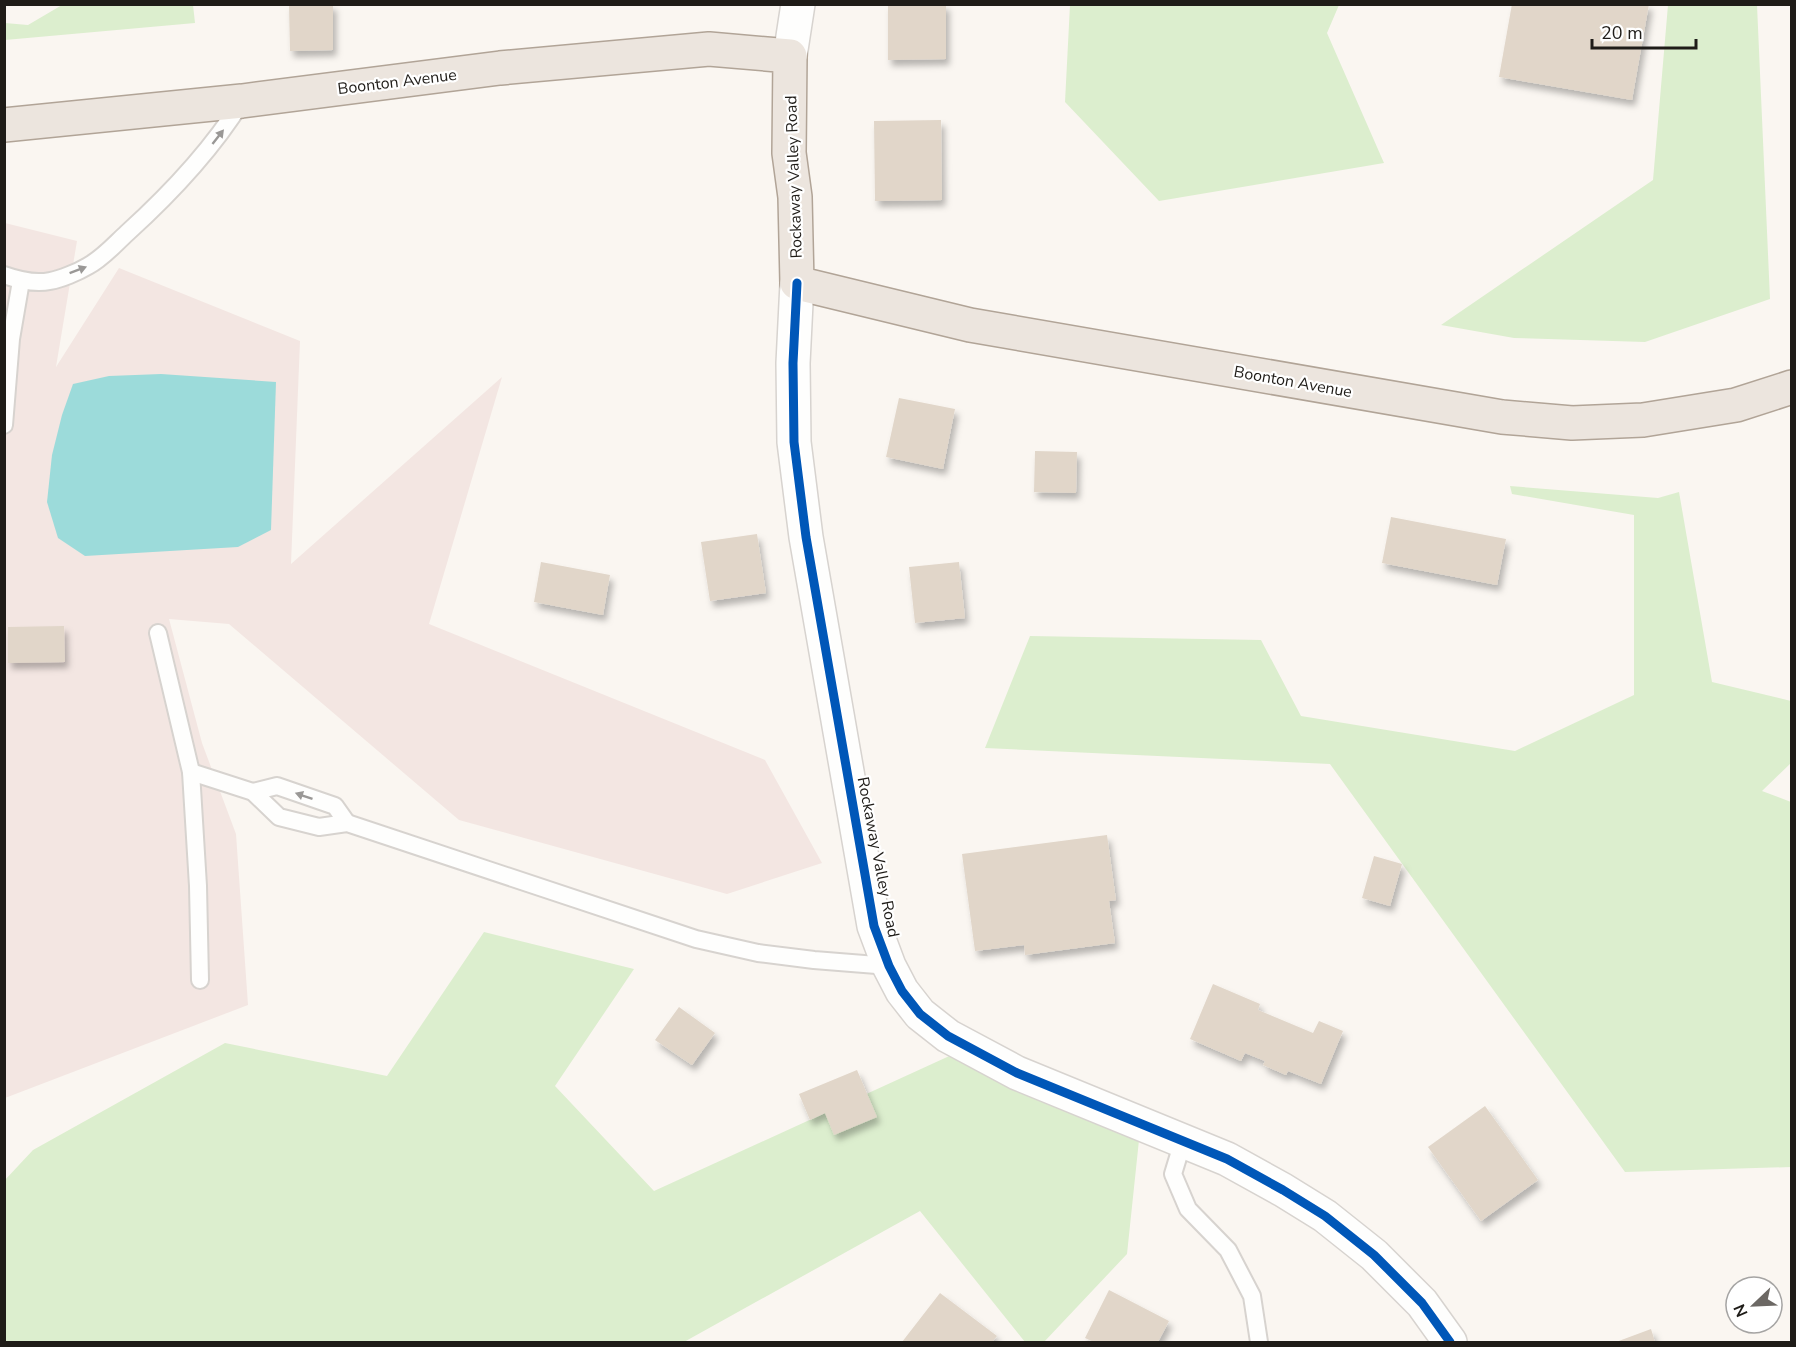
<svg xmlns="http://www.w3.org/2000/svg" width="1796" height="1347" viewBox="0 0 1796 1347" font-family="'Nunito Sans',sans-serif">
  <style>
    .commercial { fill: #f3e6e2 }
    .green { fill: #dceece }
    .water { fill: #9cdbda }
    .building { fill: #e1d6c9; filter: url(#shadow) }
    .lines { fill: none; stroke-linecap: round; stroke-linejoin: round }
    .lane-casing { stroke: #d7d3cf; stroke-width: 20 }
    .secondary-casing { stroke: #d7d3cf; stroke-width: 36 }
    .primary-casing { stroke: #b1a497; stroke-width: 36 }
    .lane { stroke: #fefefd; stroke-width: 16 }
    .secondary { stroke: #fefefd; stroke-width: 33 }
    .primary { stroke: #ece5de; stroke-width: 33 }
    .cycleway-casing { stroke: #fff; stroke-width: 13 }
    .cycleway { stroke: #0057b8; stroke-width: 9 }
    .oneway { fill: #9a9896 }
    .labels { text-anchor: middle; stroke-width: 4.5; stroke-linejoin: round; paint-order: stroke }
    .street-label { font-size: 16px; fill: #1f1c18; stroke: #fff }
  </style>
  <defs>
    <filter id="shadow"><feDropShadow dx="3.5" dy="6" stdDeviation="3" flood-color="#0004"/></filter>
  </defs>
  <rect width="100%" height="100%" fill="#faf6f1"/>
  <!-- commercial -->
  <path class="commercial" d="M5,223l72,18 -21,126 63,-99 181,73 -9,223 211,-187 -73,247 336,136 57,103 -95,31 -268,-74 -230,-196 -60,-5 33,124 34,91 12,171 -243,93z"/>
  <!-- green -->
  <g class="green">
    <path d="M62,5h131l2,18 -190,17v-17l23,2z"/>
    <path d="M1070,5h269l-12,28 57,130 -225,38 -94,-99z"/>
    <path d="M1668,5h89l13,294 -125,43 -131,-4 -73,-13 212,-145z"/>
    <path d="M1510,486l148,12 21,-6 33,190 79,19v62l-29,28 29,11v365l-166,5 -295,-408 -345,-16 45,-112 231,4 40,76 214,35 119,-56v-180l-122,-21z"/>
    <path d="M484,932l150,37 -79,117 99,105 315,-144 172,74 -14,133 -83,88h-19l-105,-131 -236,131h-679l-1,-161 29,-31 192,-107 162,33z"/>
  </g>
  <!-- water -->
  <path class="water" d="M161,374l115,8 -5,148 -33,17 -153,9 -27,-18 -11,-36 5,-47 10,-40 11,-31 36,-8z"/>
  <!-- building -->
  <g class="building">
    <path d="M289,4h44v46l-43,1z"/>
    <path d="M888,4h58v55l-58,1z"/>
    <path d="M1512,4h137l-17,96 -133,-23z"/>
    <path d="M941,120l1,80 -67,1 -1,-80z"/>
    <path d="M899,398l56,11 -12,60 -57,-12z"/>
    <path d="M1035,451l42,1 -1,41 -42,-1z"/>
    <path d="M1391,517l115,22 -9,46 -115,-22z"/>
    <path d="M757,534l9,59 -56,8 -9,-59z"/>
    <path d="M541,562l69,13 -7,40 -69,-13z"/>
    <path d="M959,562l6,56 -50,5 -6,-56z"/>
    <path d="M64,626l1,36 -57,1v-36z"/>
    <path d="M1107,835l9,65 -7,1 6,42 -90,12 -1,-10 -49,6 -13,-97z"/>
    <path d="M1374,856l28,8 -12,42 -28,-8z"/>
    <path d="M1213,984l47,20 -2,6 55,23 6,-12 24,10 -22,53 -33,-13 -2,4 -23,-10 2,-4 -20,-8 -4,8 -51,-22z"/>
    <path d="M679,1007l36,26 -23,32 -37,-25z"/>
    <path d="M857,1070l20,47 -43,18 -9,-22 -15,7 -11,-26z"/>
    <path d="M1485,1106l53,74 -57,41 -53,-74z"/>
    <path d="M1109,1290l60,31 -11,21h-64l-9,-4z"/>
    <path d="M940,1293l57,43 -5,6h-90z"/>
    <path d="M1651,1329l4,13h-39z"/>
  </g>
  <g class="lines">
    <!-- lane casing -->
    <g class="lane-casing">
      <g id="lane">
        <path d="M4,275c14,5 31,9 46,6 11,-2 28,-9 38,-15 15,-8 27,-22 39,-33 43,-39 84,-82 115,-132"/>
        <path d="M4,425l7,-86 10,-58"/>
        <path d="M158,633l33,139 7,114 2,94"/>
        <path d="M191,772l62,20 26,25 40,10 28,-4 349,116 62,14 56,7 75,6"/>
        <path d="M253,792l24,-6 58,20 12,17"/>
        <path d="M1183,1141l-10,33 15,35 40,41 24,46 7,46"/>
      </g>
    </g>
    <!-- secondary casing -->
    <g class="secondary-casing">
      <g id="secondary">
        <path d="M790,56l8,-52"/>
        <path d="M797,283l-4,80 1,79 12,95 68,389 15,40 13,25 18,23 28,22 69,37 210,86 56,31 42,26 49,39 48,48 28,39"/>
      </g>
    </g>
    <!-- primary casing -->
    <g class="primary-casing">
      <path id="primary" d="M4,125l238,-24 258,-33 209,-19 81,7 -1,97 6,44 2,86 173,42 532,92 70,6 71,-3 93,-15 56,-18"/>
    </g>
    <!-- lane -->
    <use href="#lane" class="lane"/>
    <!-- secondary -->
    <use href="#secondary" class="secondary"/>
    <!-- primary -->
    <use href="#primary" class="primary"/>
    <!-- cycleway casing -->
    <g class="cycleway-casing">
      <path id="cycleway" d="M797,283l-4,80 1,79 12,95 68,389 15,40 13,25 18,23 28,22 69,37 210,86 56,31 42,26 49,39 48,48 28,39"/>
    </g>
    <!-- cycleway -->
    <use href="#cycleway" class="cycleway"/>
  </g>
  <!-- one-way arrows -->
  <defs><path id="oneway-solid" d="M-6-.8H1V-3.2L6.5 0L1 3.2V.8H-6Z" transform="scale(1.5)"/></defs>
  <g class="oneway">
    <use href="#oneway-solid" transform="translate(218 137) rotate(-52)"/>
    <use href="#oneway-solid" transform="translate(78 270) rotate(-21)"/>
    <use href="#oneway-solid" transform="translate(304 796) rotate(-161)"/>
  </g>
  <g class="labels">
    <!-- street labels -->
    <g class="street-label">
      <text transform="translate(397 81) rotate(-7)" y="6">Boonton Avenue</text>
      <text transform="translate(793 177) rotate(-92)" y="6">Rockaway Valley Road</text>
      <text transform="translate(1293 381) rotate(10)" y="6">Boonton Avenue</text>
      <text transform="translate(879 857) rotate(79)" y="6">Rockaway Valley Road</text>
    </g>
  </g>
  <!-- border -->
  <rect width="1796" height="1347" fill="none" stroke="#1f1c18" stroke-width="12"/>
  <!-- north arrow -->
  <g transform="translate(1754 1305) rotate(247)"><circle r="28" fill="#ffffff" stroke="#a5a4a3" stroke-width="1.5"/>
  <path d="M0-4.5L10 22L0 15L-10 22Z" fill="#6c6864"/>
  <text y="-9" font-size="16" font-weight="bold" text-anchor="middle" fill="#1f1c18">N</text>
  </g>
  <!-- scale -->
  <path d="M1592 39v9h104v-9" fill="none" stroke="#1f1c18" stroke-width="3"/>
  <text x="1601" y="39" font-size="18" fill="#1f1c18" stroke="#ffffff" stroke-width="4.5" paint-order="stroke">20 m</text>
</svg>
